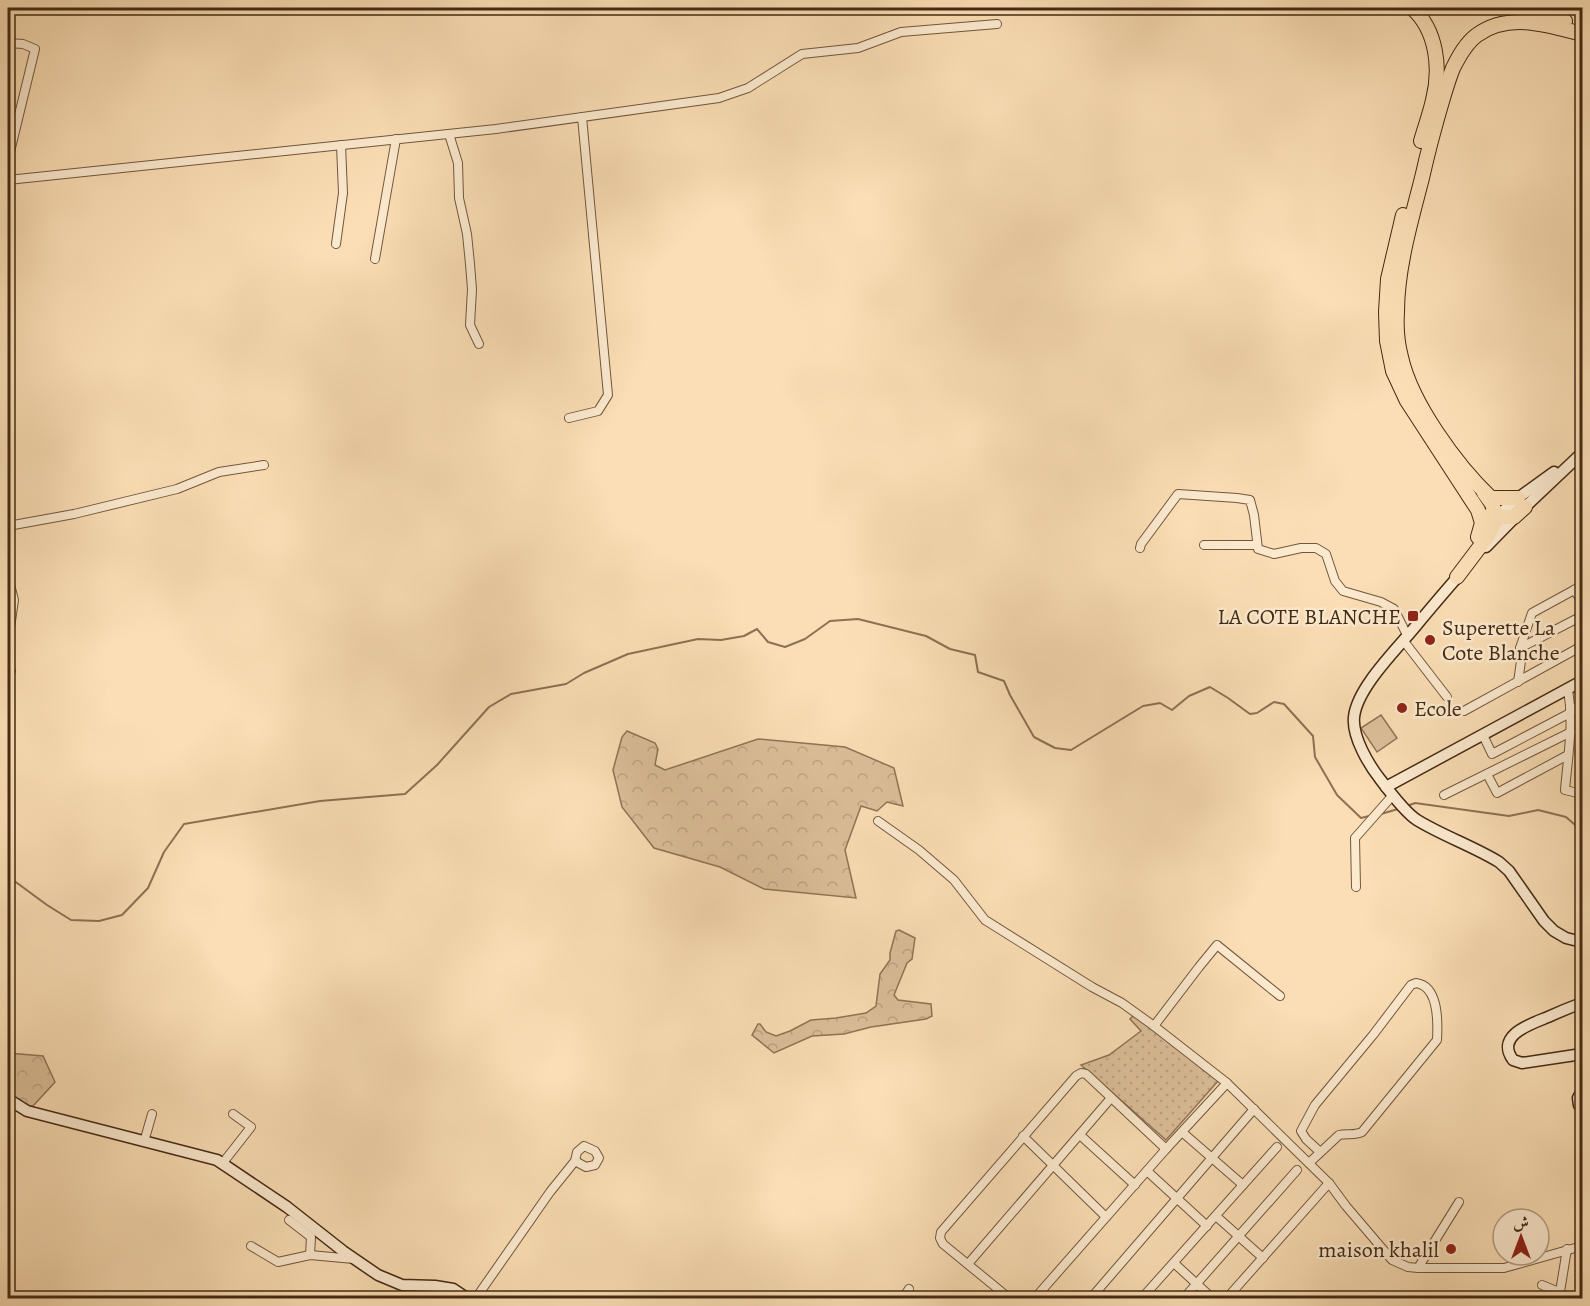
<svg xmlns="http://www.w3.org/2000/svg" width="1590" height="1306" viewBox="0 0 1590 1306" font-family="Alegreya,Amiri,serif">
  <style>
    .grass { fill: url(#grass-dots); stroke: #907457; stroke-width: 1.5 }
    .forest { fill: url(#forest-crowns); stroke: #907457; stroke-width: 1.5 }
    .garden { fill: #dcbf9a; stroke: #907457; stroke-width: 1.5 }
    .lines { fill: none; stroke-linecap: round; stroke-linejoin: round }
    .stream { stroke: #8d7154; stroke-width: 2 }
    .street-casing { stroke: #72573c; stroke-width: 10 }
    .secondary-casing { stroke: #442a14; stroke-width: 13 }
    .highway-casing { stroke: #442a14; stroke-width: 16 }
    .street { stroke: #fceacf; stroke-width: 8 }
    .secondary { stroke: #fceacf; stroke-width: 10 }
    .highway { stroke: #fbdeb5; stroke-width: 14 }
    .poi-dot { fill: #8f2418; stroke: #fceacf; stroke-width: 2 }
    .labels { text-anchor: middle; stroke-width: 5; stroke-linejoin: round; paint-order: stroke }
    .poi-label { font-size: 22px; fill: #442a14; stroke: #fceacf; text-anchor: end }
  </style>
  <defs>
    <pattern id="grass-dots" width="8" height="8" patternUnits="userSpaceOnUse" patternTransform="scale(1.5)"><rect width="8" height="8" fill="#dcbf9a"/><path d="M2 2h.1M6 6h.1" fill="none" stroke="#bea484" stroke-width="1.8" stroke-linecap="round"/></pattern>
    <pattern id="forest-crowns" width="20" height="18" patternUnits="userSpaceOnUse" patternTransform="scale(1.5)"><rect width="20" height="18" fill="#dcbf9a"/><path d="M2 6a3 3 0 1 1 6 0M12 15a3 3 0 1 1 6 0" fill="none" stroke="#bea484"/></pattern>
  </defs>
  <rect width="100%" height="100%" fill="#fbdeb5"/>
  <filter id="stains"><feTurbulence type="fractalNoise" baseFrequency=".00333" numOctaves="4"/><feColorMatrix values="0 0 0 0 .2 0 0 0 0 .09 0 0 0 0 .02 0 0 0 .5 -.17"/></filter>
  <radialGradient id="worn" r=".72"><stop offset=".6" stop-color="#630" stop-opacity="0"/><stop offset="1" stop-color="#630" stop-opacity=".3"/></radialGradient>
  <!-- grass -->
  <path class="grass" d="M1134,1015l19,12 65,54 -52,59 -85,-75 28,-10 32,-24 -11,-12z"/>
  <!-- forest -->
  <g class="forest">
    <path d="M627,731l28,12 3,6 -3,16 10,5 93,-31 87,8 49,21 9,38 -16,-4 -10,9 -16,-5 -16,44 11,48 -92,-9 -44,-22 -66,-19 -32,-41 -9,-37 9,-33z"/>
    <path d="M899,930l16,8 -3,21 -5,4 -13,32 4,5 33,4 1,12 -6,3 -55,8 -27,7 -32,2 -38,17 -22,-18 6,-11h2l6,8 10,4 14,-5 21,-11 25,-2 30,-5 10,-7 4,-32 10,-14v-7l6,-22z"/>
    <path d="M8,1053l35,3 12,26 -22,24 -25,3z"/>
  </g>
  <!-- garden -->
  <path class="garden" d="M1381,715l16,23 -20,14 -16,-24z"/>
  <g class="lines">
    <!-- stream -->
    <g class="stream">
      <path d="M1407,806l8,-3 94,13 29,-6 28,7 16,14"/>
      <path d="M1381,814l17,-5"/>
      <path d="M8,879l5,1 34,25 24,15 28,1 23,-6 26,-27 16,-36 20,-28 136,-23 85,-7 32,-29 52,-58 22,-13 55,-10 18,-11 44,-19 70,-15 23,1 23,-4 13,-7 11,13 17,5 20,-8 25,-18 28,-2 68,17 24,13 25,6 3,17 26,9 6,14 24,42 21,11 16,2 72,-44 17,-3 12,7 17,-14 21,-9 18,11 22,16 7,-1 17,-11 10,2 29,32 2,21 22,38 24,23 8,-2"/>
    </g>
    <!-- street casing -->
    <g class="street-casing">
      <g id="street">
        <path d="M8,43l15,1 12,5 -27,111"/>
        <path d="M449,134l9,29 1,35 8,36 3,30 2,25 -2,36 9,19"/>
        <path d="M8,180l488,-51 223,-31 29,-10 54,-34 56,-6 43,-16 96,-8"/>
        <path d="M336,244l7,-51 -2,-48"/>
        <path d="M375,259l21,-120"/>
        <path d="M569,418l29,-7 10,-16 -26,-278"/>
        <path d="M8,526l66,-12 103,-25 42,-17 45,-7"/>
        <path d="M1204,545h53"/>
        <path d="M1140,548l1,-4 37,-50 59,4 13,2 4,15 4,34 16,5 27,-6h15l10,6 9,27 8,10 38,11 13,7 13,26"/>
        <path d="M8,577l6,23 -6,42"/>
        <path d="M1582,585l-8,5 8,11"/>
        <path d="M1403,640l44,57"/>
        <path d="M1520,648l62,-32"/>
        <path d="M8,672l3,-1"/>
        <path d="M1518,682l3,-21 -1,-13 12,-35 42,-23"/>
        <path d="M1568,689c6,36 0,65 -3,101l17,4"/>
        <path d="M1571,708l11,1"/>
        <path d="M1464,711l118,-65"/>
        <path d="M1483,735l9,19 80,-42"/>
        <path d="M1487,774l10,19 71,-38"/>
        <path d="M1444,795l127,-63"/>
        <path d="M878,821l41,29 35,30 31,40 107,67 30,16 32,23 73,57 102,100 17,23 46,54 16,7 10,1h86l78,-22"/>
        <path d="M1356,887l-1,-49 38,-43"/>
        <path d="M1154,1026l45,-59 18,-22 63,51"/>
        <path d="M1182,1132l61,53"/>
        <path d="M1080,1135l55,50"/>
        <path d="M1023,1136l83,81"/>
        <path d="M144,1142l8,-28"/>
        <path d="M584,1146l11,5 4,7 -4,7 -9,2 -11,-6 2,-9z"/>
        <path d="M1309,1163l30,-28c8,-2 15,1 23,-3l75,-92c1,-18 2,-54 -21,-57l-5,2 -38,50 -58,70 -14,26 5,8 14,13"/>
        <path d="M222,1164l29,-37 -18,-13"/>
        <path d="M1147,1171l60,55"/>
        <path d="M1216,1216l47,42"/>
        <path d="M289,1220l22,17 -1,18"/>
        <path d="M251,1246l27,16 32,-7 44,4"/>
        <path d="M1174,1263l38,35"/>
        <path d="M968,1264l143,-166"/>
        <path d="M1418,1268l41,-66"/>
        <path d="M1542,1285l17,7"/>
        <path d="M476,1298l74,-106 25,-31"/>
        <path d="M903,1298l6,-9"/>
        <path d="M1009,1298l-66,-54 -3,-6 1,-6 135,-156 5,-3 5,1 80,75"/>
        <path d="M1035,1298l131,-149 61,-66"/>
        <path d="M1091,1298l163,-189"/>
        <path d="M1142,1298l135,-151"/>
        <path d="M1184,1298l113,-128"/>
        <path d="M1227,1298l102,-115"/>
        <path d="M1559,1298l8,-49"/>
      </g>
    </g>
    <!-- secondary casing -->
    <g class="secondary-casing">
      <g id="secondary">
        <path d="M1495,518l23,-20 36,-26"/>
        <path d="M1486,547l39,-40 57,-54"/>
        <path d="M1462,572c-16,18 -32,37 -47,55 -19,23 -58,61 -61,90 -2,20 15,48 26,62 9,12 26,34 37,41 26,16 56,26 82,42l10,9 35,50 10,10 12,7 16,4"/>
        <path d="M1386,787l196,-106"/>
        <path d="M1582,1003c-11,4 -23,9 -34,14 -17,7 -53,18 -35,43l9,3 60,-9"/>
        <path d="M1582,1091l-4,7 1,7 3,4"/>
        <path d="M8,1099l19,12 190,49 70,47 56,44 35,24 24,10 33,1 18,3 12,8v1"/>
      </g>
    </g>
    <!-- highway casing -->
    <g class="highway-casing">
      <g id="highway">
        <path d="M1412,8c25,22 29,61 21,92 -3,14 -8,27 -12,41"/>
        <path d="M1522,8l43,13"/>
        <path d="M1403,215l-15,64 -2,33 1,29 6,30 14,30 71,109 4,13 -4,14"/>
        <path d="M1518,498h-27c-34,-32 -80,-95 -90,-141 -4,-15 -5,-30 -4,-45 0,-44 14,-91 25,-134 6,-27 13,-53 21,-80 3,-10 6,-20 10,-30 6,-12 13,-25 24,-33 32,-23 71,-10 105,-1"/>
        <path d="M1491,514l6,3h17l11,-10"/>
        <path d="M1457,577l31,-41 9,-19 -5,-13 -8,-11"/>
      </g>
    </g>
    <!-- street -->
    <use href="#street" class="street"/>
    <!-- secondary -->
    <use href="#secondary" class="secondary"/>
    <!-- highway -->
    <use href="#highway" class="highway"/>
  </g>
  <!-- markers -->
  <g class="poi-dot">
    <rect x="1407" y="610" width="12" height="12" rx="3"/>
    <circle cx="1430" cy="640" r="6"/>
    <circle cx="1402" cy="708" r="6"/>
    <circle cx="1451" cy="1249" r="6"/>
  </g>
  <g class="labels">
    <!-- poi labels -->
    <g class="poi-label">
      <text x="1401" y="624">LA COTE BLANCHE</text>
      <text x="1442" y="635" text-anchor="start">Superette La<tspan x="1442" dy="25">Cote Blanche</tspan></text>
      <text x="1414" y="716" text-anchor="start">Ecole</text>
      <text x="1439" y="1257">maison khalil</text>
    </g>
  </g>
  <!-- margin -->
  <rect width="1590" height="1306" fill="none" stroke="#fbdeb5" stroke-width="30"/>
  <rect x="9" y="9" width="1572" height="1288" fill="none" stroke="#442a14" stroke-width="3"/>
  <rect x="15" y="15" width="1560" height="1276" fill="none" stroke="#442a14" stroke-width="1.5"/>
  <!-- north arrow -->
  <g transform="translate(1521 1237)"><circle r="28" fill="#fceacf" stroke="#b29d84" stroke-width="1.5"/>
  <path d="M0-4.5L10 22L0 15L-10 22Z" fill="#8f2418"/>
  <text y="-9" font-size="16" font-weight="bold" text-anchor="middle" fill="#442a14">ش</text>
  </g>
  <rect width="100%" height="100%" filter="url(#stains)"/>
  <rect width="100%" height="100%" fill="url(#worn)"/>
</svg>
